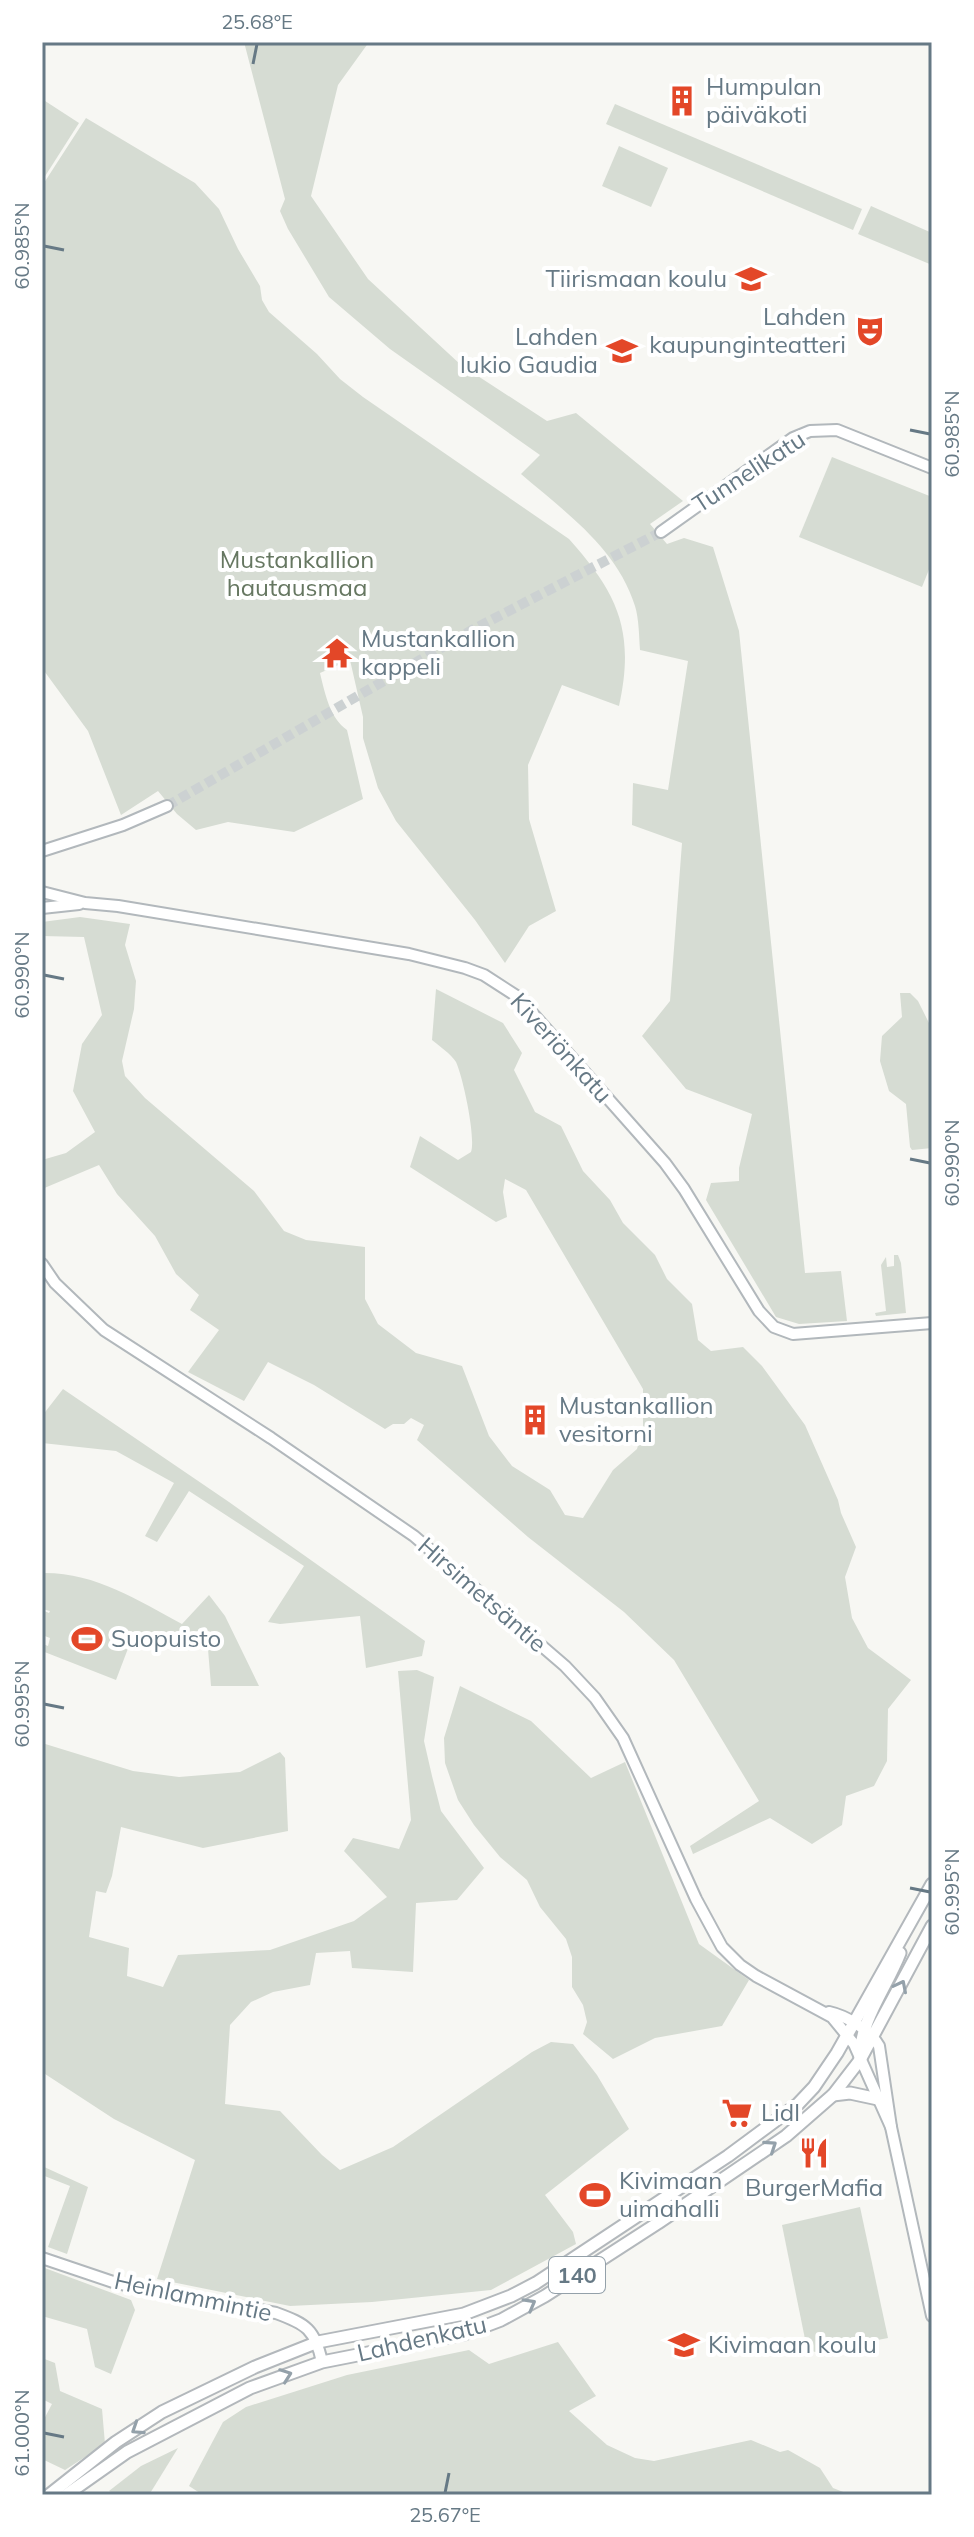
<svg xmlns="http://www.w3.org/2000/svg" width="974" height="2537" viewBox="0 0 974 2537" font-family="Mulish,sans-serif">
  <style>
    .green { fill: #d6dcd3 }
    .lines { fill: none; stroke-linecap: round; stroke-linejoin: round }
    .secondary-tunnel { stroke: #ccd1d2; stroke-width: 10; stroke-dasharray: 10 5; stroke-linecap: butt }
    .secondary-casing { stroke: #b2b8bc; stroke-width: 14 }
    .primary-casing { stroke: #b3b8bc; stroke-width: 15 }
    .secondary { stroke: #fff; stroke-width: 10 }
    .primary { stroke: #fff; stroke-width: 11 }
    .oneway { stroke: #94a1aa }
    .ticks { fill: none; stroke: #667985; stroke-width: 3 }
    .labels { text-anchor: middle; stroke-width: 8; stroke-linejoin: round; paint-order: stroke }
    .shield { fill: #fff; stroke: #94a1aa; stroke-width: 2 }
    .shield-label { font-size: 22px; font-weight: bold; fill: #667985 }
    .poi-label { font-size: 24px; fill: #667985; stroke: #fff; text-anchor: start }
    .street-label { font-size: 24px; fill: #667985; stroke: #fff }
    .park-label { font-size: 24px; fill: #667761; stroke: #fff }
    .neatline { fill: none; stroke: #667985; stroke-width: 3 }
    .ticks-label { font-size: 20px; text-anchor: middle; fill: #667985 }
  </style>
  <rect width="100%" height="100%" fill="#f7f7f3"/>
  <!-- green -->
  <g class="green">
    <path d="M244,42h125l-31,43 -27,111 57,83 93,86 86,56 29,-8 107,88 -33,23 17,20 17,-6 29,9 26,84 66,642 36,-2 6,50 -48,3 -23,-7 -70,-117 5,-17 28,-2v-13l13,-54 -66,-25 -44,-53 28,-35 12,-158 -50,-18 1,-42 35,7 20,-129 -48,-11c-1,-14 -1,-31 -5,-44 -18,-58 -70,-94 -114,-132l19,-19 -150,-106 -61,-52 -41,-68 -8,-18 5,-12z"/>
    <path d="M42,99l37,24 -37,58z"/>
    <path d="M615,104l247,105 -9,21 -247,-106z"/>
    <path d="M86,118l109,65 24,26 19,40 22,37 2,14 7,12 48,42 23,25 23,18 206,142c50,56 66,93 50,167l-57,-21 -34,80 1,54 27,92 -27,15 -24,37 -30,-43 -79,-99 -18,-33 -15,-50v-21l-13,-57 -30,13c5,21 10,45 27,57l16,69 -69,33 -66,-10 -32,8 -19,-16 -19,-23 -37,24 -33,-84 -46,-63v-482z"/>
    <path d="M619,146l49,22 -17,39 -49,-21z"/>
    <path d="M871,206l61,27v32l-74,-31z"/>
    <path d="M832,457l100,40v65l-10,25 -123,-50z"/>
    <path d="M80,917l50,7 -5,21 11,36 -2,28 -12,52 3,15 20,22 109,93 30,40 22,9 59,7v52l13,25 38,29 46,13 27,70 23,30 38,24 15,25 18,3 30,-48 24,-21 6,-22v-38l-117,-199 -21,-11 -2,13 4,25 -11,5 -86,-55 10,-31 38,24 13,-8c5,-14 -8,-75 -15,-90 -5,-8 -17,-16 -24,-22l4,-51 67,34 19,30 -8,17 21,42 26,14 22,45 27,29 13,23 32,32 12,24 25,25 6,36 13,11 32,-4 19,19 43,59 33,75 3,13 15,34 -11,30 7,41 16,30 43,32 -23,29 -1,52 -13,25 -28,10 -4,29 -30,19 -42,-26 -77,36 -3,-8 69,-45 -85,-141 -50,-48 -96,-75 -111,-97 7,-15 -13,-7 -7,6h-11l-8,5 -71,-44 -46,-23 -24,39 -56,-29 31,-42 -29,-20 9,-15 -23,-21 -21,-38 -38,-42 -18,-29 -57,24v-29l24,-7 29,-21 -22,-41 9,-47 20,-29 -18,-78 -42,-1v-14z"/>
    <path d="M900,993h10l8,8 14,28v119l-20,2 -2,-3 -4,-43 -17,-13 -9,-30 2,-25 20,-19z"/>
    <path d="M894,1255h4l3,8 5,50 -30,3 -1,-3 11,-2 -5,-46 5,-8 1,10 7,-1z"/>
    <path d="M63,1389l166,113 196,139 -3,15 -56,12 -6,-52 -80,8 -12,-2 36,-56 -115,-75 -32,51 -12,-6 29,-53 -58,-32 -74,-8v-27z"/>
    <path d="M42,1573c53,-1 95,27 140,51l27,-29 16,21 34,70h-48l-3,-37 -76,-11 -16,42 -74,-29 1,-7 5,2 2,-8 -8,-3v-25l7,3 1,-2 -8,-2z"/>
    <path d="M417,1670l17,7 -10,64 8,35 9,35 43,57 -27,32 -41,3 -3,69 -61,-4 -2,-17 -34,2 -6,32 -37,7 -22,10 -21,23 -5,79 55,7 42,44 18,15 53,-23 139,-95 19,-10 22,2 24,31 32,54 -84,66 28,37 3,12 -85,46 -119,12 -82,4 -133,-27 38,-119 -81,-41 -72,-47v-329l91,28 46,6 61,-5 40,-20 5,6 3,73 -85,17 -82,-21 -9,49 -6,17 -10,-2 -7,46 40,11 -2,28 36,11 15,-32 92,-5 84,-29 33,-24 -43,-46 9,-13 46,11 12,-29 -13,-149z"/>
    <path d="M460,1686l71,35 60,57 34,-16 74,182 50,36 -27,46 -67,12 -42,21 -30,-25 4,-12 -4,-17 -11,-18v-30l-6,-18 -26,-32 -13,-27 -27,-23 -26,-32 -16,-25 -13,-37 -1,-25z"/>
    <path d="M42,2166l46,21 -21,67 -19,-7 22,-61 -28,-11z"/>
    <path d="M860,2207l28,131 -73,14 -8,-3 -25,-124z"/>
    <path d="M42,2267l89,33 4,10 -24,64 -16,-7 -8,-38 -45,-13z"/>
    <path d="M558,2342l38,54 -27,15 38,34 28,13 19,3 97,-21 29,12 8,-2 32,18 13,20 18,7h-648l-14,-9 34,-64 23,-15 101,-32 122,-25 20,14z"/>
    <path d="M42,2358l13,5 5,28 42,18 3,35 -40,26 -23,-11v-36l10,-19 -10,-5z"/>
    <path d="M178,2448l-29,47h-33l-7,-4 32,-25z"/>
  </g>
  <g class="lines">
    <!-- secondary-tunnel -->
    <path class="secondary-tunnel" d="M167,806l305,-176 189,-98"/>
    <!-- secondary casing -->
    <g class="secondary-casing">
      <g id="secondary">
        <path d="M661,532l132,-94 17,-7 27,-1 95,38"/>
        <path d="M42,851l81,-26 44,-19"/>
        <path d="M42,892l43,11 33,3 291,48 56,14 19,7 34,22 147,166 19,26 75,122 15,16 19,7 139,-11"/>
        <path d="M42,908l37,-4"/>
        <path d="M42,1264l13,19 49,47 167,108 143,98 151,130 30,32 28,40 73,161 26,48 18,18 16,11 76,41 22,27 37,83"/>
        <path d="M829,2012c18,4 41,18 50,34l12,81 41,189"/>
        <path d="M42,2258l74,25 160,30c30,11 39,16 46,49"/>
      </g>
    </g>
    <!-- primary casing -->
    <g class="primary-casing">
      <g id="primary">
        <path d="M860,2059c0,-40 26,-70 40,-106"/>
        <path d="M833,2095l17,-2 28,6"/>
        <path d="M49,2495l67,-53 46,-30 93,-45 63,-25 146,-28 47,-18 25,-13 192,-127 70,-52 16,-17 23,-34 95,-169"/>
        <path d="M66,2495l61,-43 123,-64 72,-26 142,-28 37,-14 44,-24 113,-73 128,-87 47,-41 27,-35 72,-134"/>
      </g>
    </g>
    <!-- secondary -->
    <use href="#secondary" class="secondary"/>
    <!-- primary -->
    <use href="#primary" class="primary"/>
  </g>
  <!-- one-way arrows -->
  <defs><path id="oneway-chevron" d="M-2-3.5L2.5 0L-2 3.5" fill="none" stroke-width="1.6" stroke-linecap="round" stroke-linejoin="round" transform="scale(2)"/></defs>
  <g class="oneway">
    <use href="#oneway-chevron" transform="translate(901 1986) rotate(-63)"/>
    <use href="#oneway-chevron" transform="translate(771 2146) rotate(-34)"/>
    <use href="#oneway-chevron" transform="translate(530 2304) rotate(-29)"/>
    <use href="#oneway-chevron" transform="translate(286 2375) rotate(-20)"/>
    <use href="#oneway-chevron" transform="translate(137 2429) rotate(147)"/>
  </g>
  <!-- ticks -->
  <path class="ticks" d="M253,64l4,-20M44,246l20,4M910,430l20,4M44,975l20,4M910,1159l20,4M44,1704l20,4M910,1888l20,4M44,2433l20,4M445,2493l4,-20"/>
  <!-- icons -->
  <defs>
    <g id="building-bare" transform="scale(2.4)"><path d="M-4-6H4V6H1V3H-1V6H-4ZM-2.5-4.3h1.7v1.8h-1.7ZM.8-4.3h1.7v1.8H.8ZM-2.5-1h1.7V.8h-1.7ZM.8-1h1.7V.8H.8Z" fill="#e34728" stroke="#fff" stroke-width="2.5" paint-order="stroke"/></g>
    <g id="school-bare" transform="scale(2.4)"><path d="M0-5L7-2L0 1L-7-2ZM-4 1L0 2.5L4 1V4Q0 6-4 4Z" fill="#e34728" stroke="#fff" stroke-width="2.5" paint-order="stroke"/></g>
    <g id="theatre-bare" transform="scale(2.4)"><path d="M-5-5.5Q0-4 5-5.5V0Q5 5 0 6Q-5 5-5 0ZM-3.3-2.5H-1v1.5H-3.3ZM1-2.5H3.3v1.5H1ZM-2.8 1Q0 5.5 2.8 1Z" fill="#e34728" stroke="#fff" stroke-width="2.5" paint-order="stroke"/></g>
    <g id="temple-bare" transform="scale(2.4)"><path d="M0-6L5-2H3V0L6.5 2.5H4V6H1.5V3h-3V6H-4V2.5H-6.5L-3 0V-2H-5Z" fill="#e34728" stroke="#fff" stroke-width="2.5" paint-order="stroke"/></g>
    <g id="stadium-bare" transform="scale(2.4)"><path d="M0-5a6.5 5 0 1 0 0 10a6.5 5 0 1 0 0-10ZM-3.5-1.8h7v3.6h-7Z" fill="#e34728" stroke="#fff" stroke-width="2.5" paint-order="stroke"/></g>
    <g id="supermarket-bare" transform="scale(2.4)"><path d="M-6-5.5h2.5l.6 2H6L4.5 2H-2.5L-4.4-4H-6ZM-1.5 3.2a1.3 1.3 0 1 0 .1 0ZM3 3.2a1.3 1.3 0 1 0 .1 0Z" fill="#e34728" stroke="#fff" stroke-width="2.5" paint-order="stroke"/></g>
    <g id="restaurant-bare" transform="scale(2.4)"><path d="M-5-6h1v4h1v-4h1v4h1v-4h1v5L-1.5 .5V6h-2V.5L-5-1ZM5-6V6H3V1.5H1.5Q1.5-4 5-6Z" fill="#e34728" stroke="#fff" stroke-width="2.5" paint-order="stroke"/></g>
  </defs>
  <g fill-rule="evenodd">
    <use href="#building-bare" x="682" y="101"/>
    <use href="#school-bare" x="751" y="279"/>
    <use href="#theatre-bare" x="870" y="331"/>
    <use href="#school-bare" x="622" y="351"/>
    <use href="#temple-bare" x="337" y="653"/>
    <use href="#building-bare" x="535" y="1420"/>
    <use href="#stadium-bare" x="87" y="1639"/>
    <use href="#supermarket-bare" x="737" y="2113"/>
    <use href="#restaurant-bare" x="814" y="2153"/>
    <use href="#stadium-bare" x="595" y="2195"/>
    <use href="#school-bare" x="684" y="2345"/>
  </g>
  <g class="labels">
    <!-- shield labels -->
    <rect class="shield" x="549" y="2257" width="56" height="36" rx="6"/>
    <g class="shield-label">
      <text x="577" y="2283">140</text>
    </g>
    <!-- poi labels -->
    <g class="poi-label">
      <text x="706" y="95">Humpulan<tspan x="706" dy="28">päiväkoti</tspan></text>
      <text x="727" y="287" text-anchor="end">Tiirismaan koulu</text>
      <text x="846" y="325" text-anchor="end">Lahden<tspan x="846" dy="28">kaupunginteatteri</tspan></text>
      <text x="598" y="345" text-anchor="end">Lahden<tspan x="598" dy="28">lukio Gaudia</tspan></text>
      <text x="361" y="647">Mustankallion<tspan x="361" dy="28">kappeli</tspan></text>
      <text x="559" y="1414">Mustankallion<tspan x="559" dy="28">vesitorni</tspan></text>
      <text x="111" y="1647">Suopuisto</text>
      <text x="761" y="2121">Lidl</text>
      <text x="619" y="2189">Kivimaan<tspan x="619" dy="28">uimahalli</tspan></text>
      <text x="814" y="2196" text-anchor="middle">BurgerMafia</text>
      <text x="708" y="2353">Kivimaan koulu</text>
    </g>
    <!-- street labels -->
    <g class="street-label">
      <text transform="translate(749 472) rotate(-33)" y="8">Tunnelikatu</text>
      <text transform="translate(561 1048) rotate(48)" y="8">Kiveriönkatu</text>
      <text transform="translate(482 1595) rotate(41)" y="8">Hirsimetsäntie</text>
      <text transform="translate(193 2297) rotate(12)" y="8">Heinlammintie</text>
      <text transform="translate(422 2339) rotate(-13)" y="8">Lahdenkatu</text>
    </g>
    <!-- park labels -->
    <g class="park-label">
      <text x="297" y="568">Mustankallion<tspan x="297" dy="28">hautausmaa</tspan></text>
    </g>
  </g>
  <!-- border -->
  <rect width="974" height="2537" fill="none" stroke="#ffffff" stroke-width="88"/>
  <rect x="44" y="44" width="886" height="2449" class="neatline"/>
  <g class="ticks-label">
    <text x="257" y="29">25.68°E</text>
    <text transform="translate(22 246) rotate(-90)" y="7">60.985°N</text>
    <text transform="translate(952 434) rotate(-90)" y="7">60.985°N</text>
    <text transform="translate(22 975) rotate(-90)" y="7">60.990°N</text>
    <text transform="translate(952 1163) rotate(-90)" y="7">60.990°N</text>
    <text transform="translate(22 1704) rotate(-90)" y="7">60.995°N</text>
    <text transform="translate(952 1892) rotate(-90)" y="7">60.995°N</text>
    <text transform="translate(22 2433) rotate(-90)" y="7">61.000°N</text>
    <text x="445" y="2522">25.67°E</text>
  </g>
</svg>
